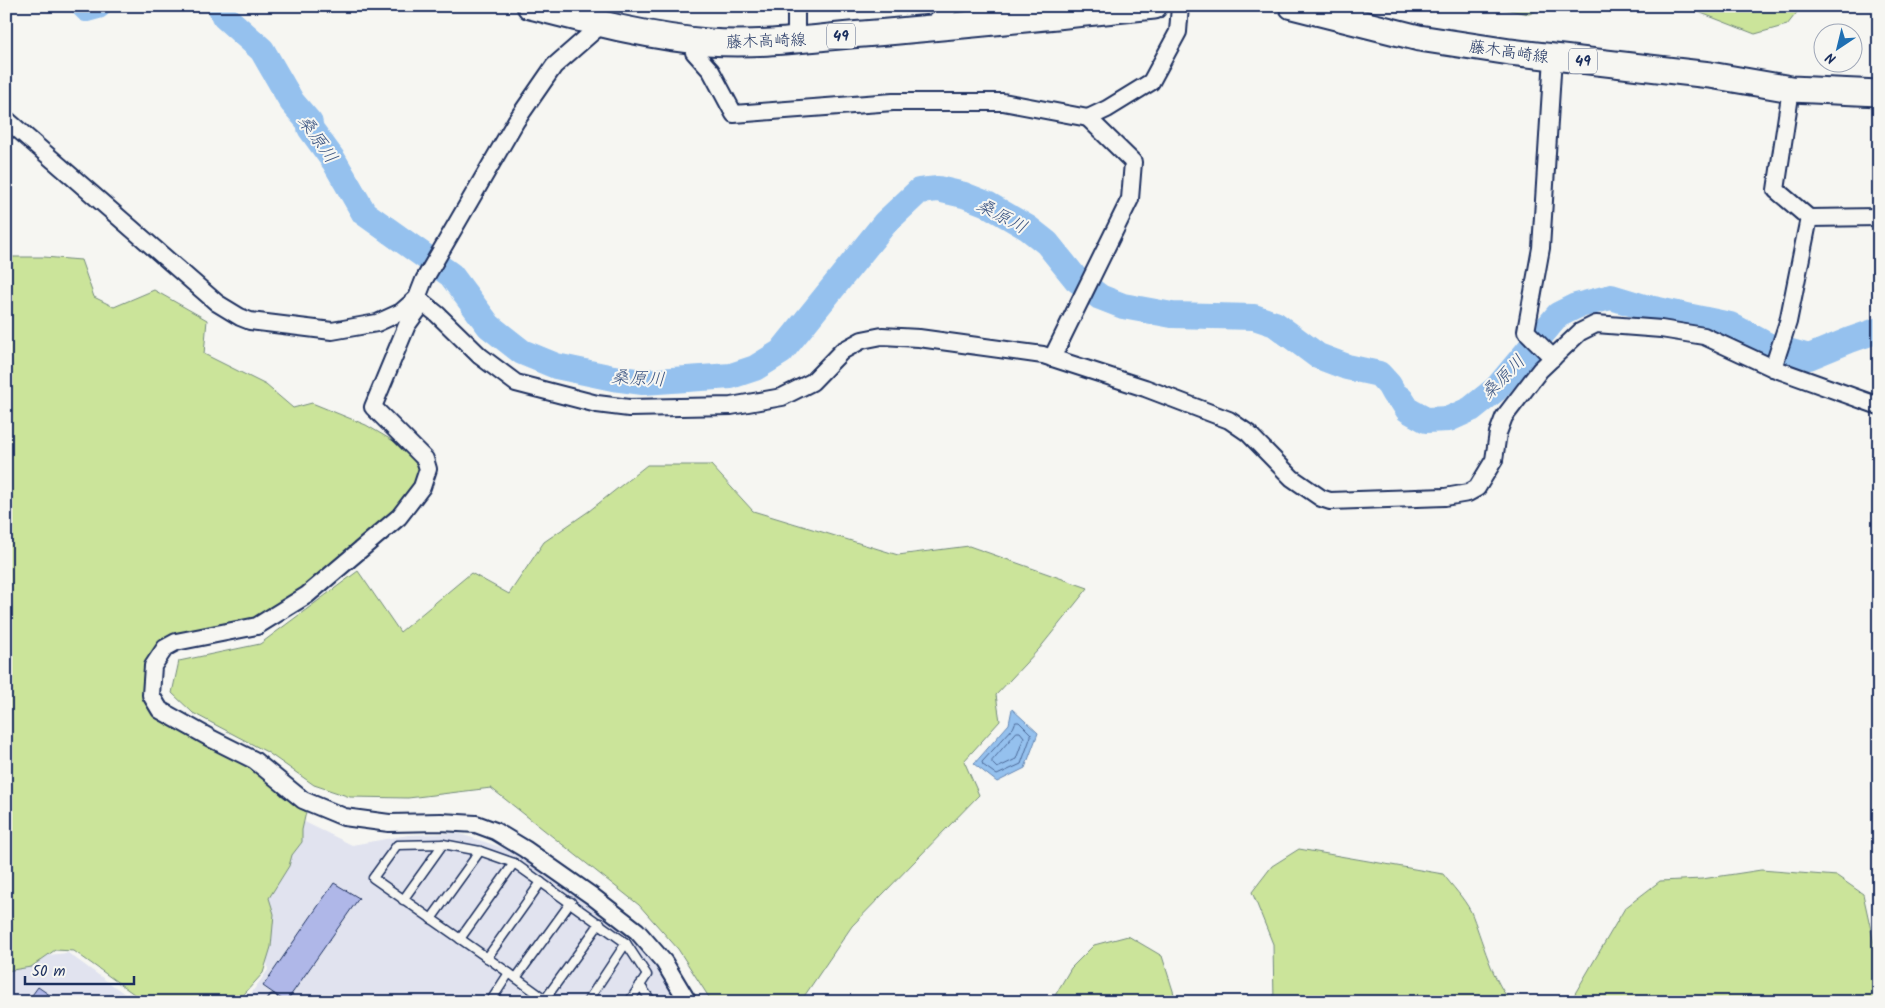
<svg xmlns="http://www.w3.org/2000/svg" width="1885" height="1008" viewBox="0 0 1885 1008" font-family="Kalam,'Klee One',sans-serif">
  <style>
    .built { fill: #e1e3ef }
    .green { fill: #cbe49a; stroke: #738a7c }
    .water { fill: #95c1ee; stroke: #6487b4 }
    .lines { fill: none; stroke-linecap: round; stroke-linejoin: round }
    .shore { stroke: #4c6998; stroke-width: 1 }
    .river { stroke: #95c1ee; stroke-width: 26 }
    .building { fill: #afb7e8; stroke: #1b2f5e }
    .service-casing { stroke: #1b2f5e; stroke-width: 11 }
    .minor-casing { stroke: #1b2f5e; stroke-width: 20 }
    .primary-casing { stroke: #1b2f5e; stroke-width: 29 }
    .service { stroke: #f6f6f2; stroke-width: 8 }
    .minor { stroke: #f6f6f2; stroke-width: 16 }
    .primary { stroke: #f6f6f2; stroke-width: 25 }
    .labels { text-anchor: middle; stroke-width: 4; stroke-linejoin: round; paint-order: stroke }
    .shield { fill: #f6f6f2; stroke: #5d6b8a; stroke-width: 1 }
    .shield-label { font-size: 15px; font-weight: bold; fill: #1b2f5e }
    .street-label { font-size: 16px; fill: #1b2f5e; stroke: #f6f6f2 }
    .water-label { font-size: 18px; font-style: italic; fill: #3a5482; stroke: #f6f6f2 }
  </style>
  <rect width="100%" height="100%" fill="#f6f6f2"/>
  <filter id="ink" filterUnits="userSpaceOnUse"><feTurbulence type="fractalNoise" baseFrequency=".02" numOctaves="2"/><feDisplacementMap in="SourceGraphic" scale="10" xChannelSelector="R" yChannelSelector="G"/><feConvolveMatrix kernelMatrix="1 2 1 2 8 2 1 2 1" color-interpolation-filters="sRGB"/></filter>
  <g filter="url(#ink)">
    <!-- built -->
    <g class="built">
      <path d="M284,812l68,33 56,-10 49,-2 62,20 108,74 53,75h-435l23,-32 -8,-74z"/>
      <path d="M68,953l68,49h-130v-43z"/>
    </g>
    <!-- green -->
    <g class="green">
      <path d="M1490,6h58l-19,8z"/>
      <path d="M1691,6h111l-15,19 -32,9 -54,-21z"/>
      <path d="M6,253l3,4h35l37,3 13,37 20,10 40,-17 53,30 -3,34 62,31 27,23 19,-5 54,22 41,24 13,22 -6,16 -22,28 -91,75 -44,28 -87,18 -25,61 108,69 29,30 24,16 -4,18v12l-10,13 -3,11 -20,32 5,16 -3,33 -8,26 -26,29h-92l-71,-51 -19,-1 -24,17 -25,4z"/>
      <path d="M647,465h64l42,46 145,44 71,-9 119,42 -49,61 -43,46 4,26 -36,40 15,34 -127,131 -47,69 -2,7h-91l-34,-53 -39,-44 -148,-117 -83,10 -58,-1 -36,-12 -47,-33 -74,-39 -21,-20 7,-32 81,-17 98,-73 42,61 71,-59 38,21 35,-52 45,-31z"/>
      <path d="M1299,849l144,25c9,12 21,24 28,38 9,21 24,78 42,90h-239l-1,-58 -21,-52 20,-26z"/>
      <path d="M1761,870l76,6 26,18 15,68 -5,40h-303l55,-94 35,-27 42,-2z"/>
      <path d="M1128,936l34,20 12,38 -3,8h-117l-1,-3 18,-31 23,-23z"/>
    </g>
    <!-- water -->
    <path class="water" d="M1012,709l26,24 -13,35 -28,14 -23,-18 35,-40z"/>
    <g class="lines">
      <!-- shore -->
      <g class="shore">
        <path d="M1016,722h3l12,12v2l-10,28 -24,11 -14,-10 -1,-3 31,-34z"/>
        <path d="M1017,732h3l4,5 -8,22 -19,9 -5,-5v-2z"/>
      </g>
      <!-- river -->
      <g class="river">
        <path d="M84,6l3,3 11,-3"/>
        <path d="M220,6l4,10 38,34 30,52 18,21v5l24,33 30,52 87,62 38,51 33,26 34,14 57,12 30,4 88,-6 24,-8 26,-16 104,-129 34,-32 19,-2 26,6 23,9 41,24 19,15 29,36 24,18 23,9 49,9 82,2 21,7 43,32 29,11 32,7 10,11 5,9 7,5 7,11 18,10 23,-1 22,-10 25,-20 62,-74 18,-9 35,-9 33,10 86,18 37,20 42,12 41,-17 29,-10"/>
      </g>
    </g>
    <!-- building -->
    <g class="building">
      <path d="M334,883l25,15 -73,104 -23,-16z"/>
      <path d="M38,987l22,15h-33z"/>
    </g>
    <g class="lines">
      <!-- service casing -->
      <g class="service-casing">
        <g id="service">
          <path d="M403,900l40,-56"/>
          <path d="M431,919l49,-68"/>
          <path d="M460,939l54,-76"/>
          <path d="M626,943l21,32 -18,27"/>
          <path d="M487,958l54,-76"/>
          <path d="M509,973l-136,-95 24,-33 46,-1 37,7 34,12 112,80 -39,59"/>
          <path d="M516,978l55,-76"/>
          <path d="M640,985l12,17"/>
          <path d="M272,1002l1,-3"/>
          <path d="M490,1002l19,-29 36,26"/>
          <path d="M543,1002l57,-79"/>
        </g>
      </g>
      <!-- minor casing -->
      <g class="minor-casing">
        <g id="minor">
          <path d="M930,28l20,-22"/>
          <path d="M796,39v-33"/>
          <path d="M697,40l-3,12 17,19 23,43 159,-12h110l85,16"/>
          <path d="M6,119l211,184 23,14 10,4 82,10 45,-8 24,-11 16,-14 7,-18 92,-159 38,-55 48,-42"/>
          <path d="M1809,218l70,-1"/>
          <path d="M417,298l20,16 43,42 36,27 81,21 32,4 102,-2 51,-9 30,-15 30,-31 20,-11 20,-4 37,2 124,17 102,33 84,32 19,13 44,45 29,20 9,3 115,-4 23,-4 9,-5 17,-28 4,-27 6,-16 36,-47 40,-38 16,-8 65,5 43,7 69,32 106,38"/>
          <path d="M423,303l-16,22 -34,82 52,52 3,10 -6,18 -23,30 -92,78 -50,31 -81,16 -11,6 -12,18 -2,29 9,15 52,29 42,21 49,40 41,17 45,6 52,-1 35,2 19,7 30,18 67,47 45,35 27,31 24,40"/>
          <path d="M1052,358l78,-159 3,-37 -45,-44 19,-9 44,-27 27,-50 2,-26"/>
          <path d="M1553,358l-27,-27 15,-83 12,-191"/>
          <path d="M1773,368l15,-46 21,-104 -33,-28 15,-101"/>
        </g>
      </g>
      <!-- primary casing -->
      <g class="primary-casing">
        <g id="primary">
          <path d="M530,6c59,15 118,31 178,36 52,4 104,-4 155,-8 97,-8 194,-18 291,-28"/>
          <path d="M1292,6l127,32 91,14 200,23 81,14 88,4"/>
        </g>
      </g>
      <!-- service -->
      <use href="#service" class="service"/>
      <!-- minor -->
      <use href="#minor" class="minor"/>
      <!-- primary -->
      <use href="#primary" class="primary"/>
    </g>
  </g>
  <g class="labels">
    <!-- shield labels -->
    <g class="shield">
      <rect x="827" y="23.5" width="28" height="25" rx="4"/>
      <rect x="1569" y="48.5" width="28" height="25" rx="4"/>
    </g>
    <g class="shield-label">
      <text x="841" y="41">49</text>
      <text x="1583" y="66">49</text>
    </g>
    <!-- street labels -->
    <g class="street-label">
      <text transform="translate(766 40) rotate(-2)" y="6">藤木高崎線</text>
      <text transform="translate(1509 51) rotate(8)" y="6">藤木高崎線</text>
    </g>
    <!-- water labels -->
    <g class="water-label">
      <text transform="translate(318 139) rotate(55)" y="6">桑原川</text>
      <text transform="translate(1002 216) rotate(28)" y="6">桑原川</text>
      <text transform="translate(1503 377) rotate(-46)" y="6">桑原川</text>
      <text transform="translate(638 378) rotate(3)" y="6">桑原川</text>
    </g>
  </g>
  <!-- margin -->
  <rect width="1885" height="1008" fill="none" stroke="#f6f6f2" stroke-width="25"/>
  <rect x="12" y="12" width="1860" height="983" fill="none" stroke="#1b2f5e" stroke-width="2" filter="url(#ink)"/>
  <!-- north arrow -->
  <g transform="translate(1838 48) rotate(215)"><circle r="24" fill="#f6f6f2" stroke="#9ea6b7"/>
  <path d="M0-4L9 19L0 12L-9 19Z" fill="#1f6fb2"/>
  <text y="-8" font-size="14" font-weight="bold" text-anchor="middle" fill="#1b2f5e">N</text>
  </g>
  <!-- scale -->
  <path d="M25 976v8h109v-8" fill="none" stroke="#1b2f5e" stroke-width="2.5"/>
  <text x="32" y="976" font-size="15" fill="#1b2f5e" stroke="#f6f6f2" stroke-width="4" paint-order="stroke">50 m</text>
</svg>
